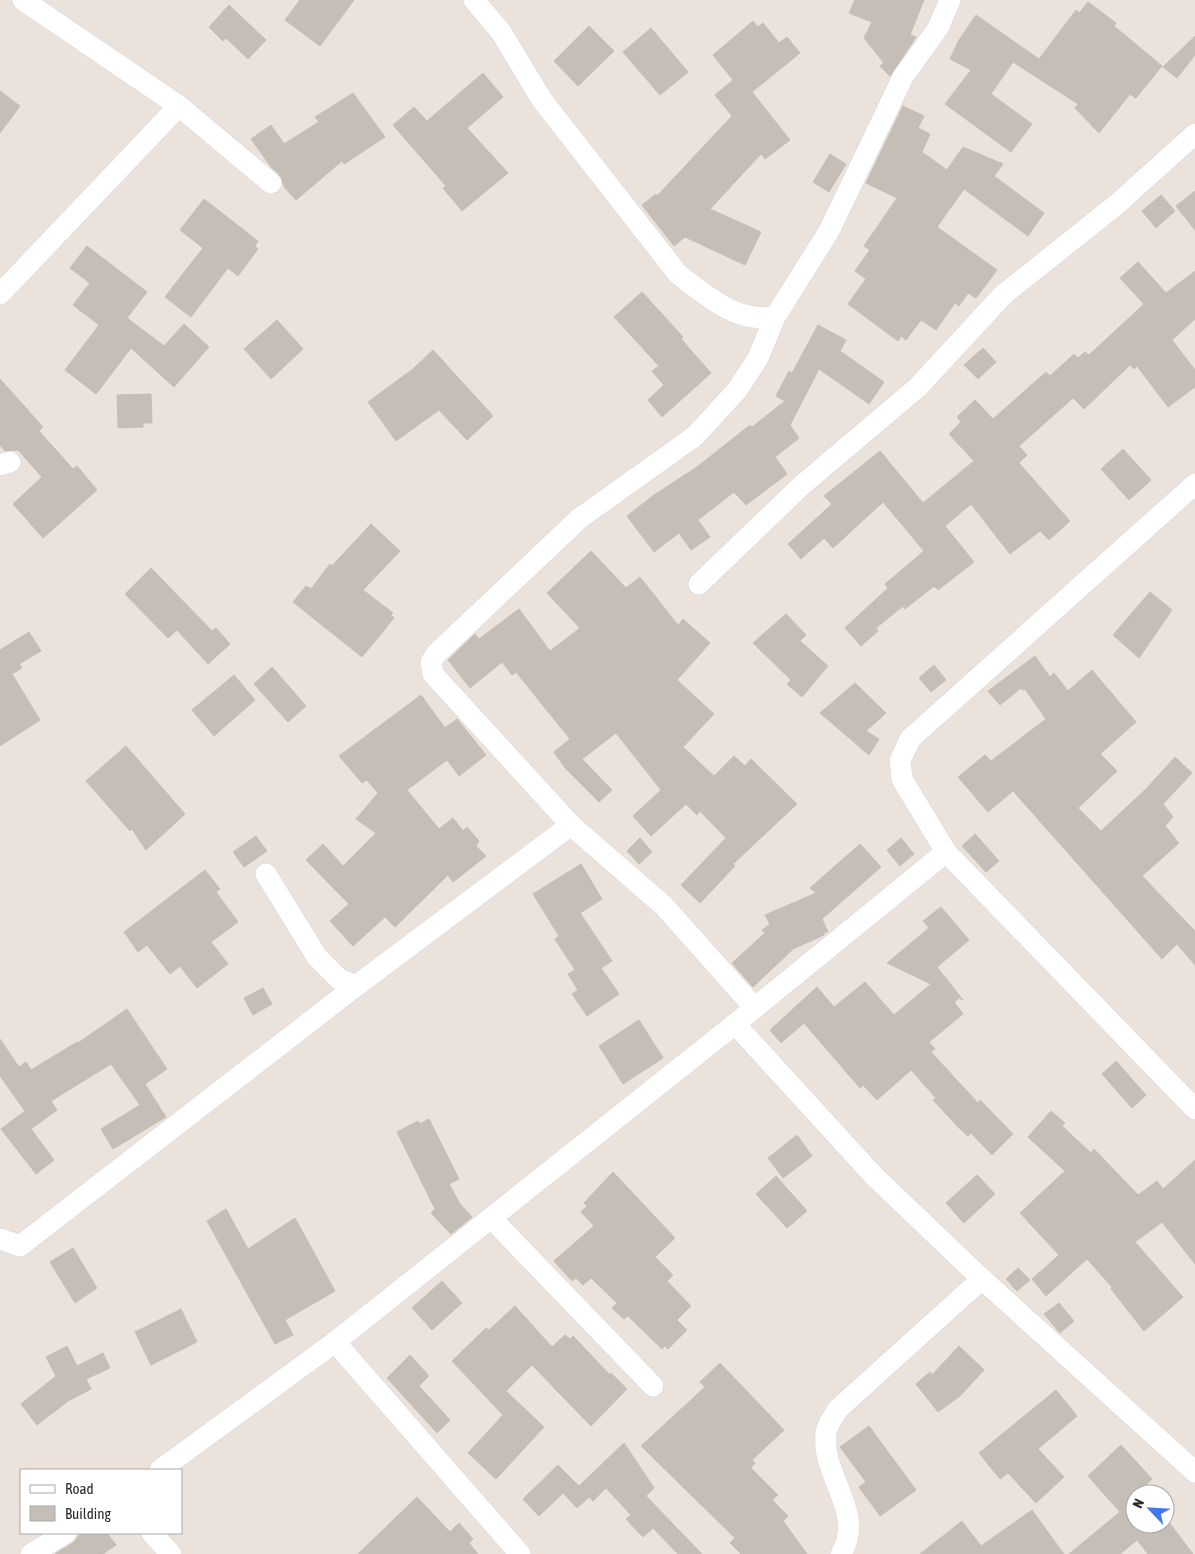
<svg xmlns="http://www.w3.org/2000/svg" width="1195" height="1554" viewBox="0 0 1195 1554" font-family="'Asap Condensed',sans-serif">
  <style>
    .building { fill: #c4beb7; stroke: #c6beb5 }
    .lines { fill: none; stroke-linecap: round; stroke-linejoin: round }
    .minor-casing { stroke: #d1d6e2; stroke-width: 22 }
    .minor { stroke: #fff; stroke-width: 21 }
  </style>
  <rect width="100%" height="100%" fill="#ebe2db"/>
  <!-- building -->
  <g class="building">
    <path d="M300,0h54l-34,46 -35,-26z"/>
    <path d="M855,0h69l-14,35 6,2 -26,39 -10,-10 4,-3 -20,-25 8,-16 -23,-9z"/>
    <path d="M1088,2l28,21 -2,3 48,40 -26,32 -6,-4 -31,39 -24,-25 3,-4 -65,-42 -22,32 41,30 -21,28 -66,-48 26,-34 -21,-11 9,-19 17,-25 63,44 37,-49 3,3z"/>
    <path d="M229,5l37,35 -18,19 -22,-21 -3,3 -14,-14z"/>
    <path d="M753,21l5,6 5,-4 16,20 8,-6 13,16 -48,39 38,48 -25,19 -4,-5 -51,55 51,23 -16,33 -60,-28 -11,9 -32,-41 14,-11 1,2 75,-80 -17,-21 18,-15 -20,-25z"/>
    <path d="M589,26l25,25 -36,35 -24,-25z"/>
    <path d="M651,28l37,44 -28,23 -37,-43z"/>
    <path d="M1195,36v19l-18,23 -14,-11z"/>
    <path d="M483,73l20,24 -36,31 41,45 -46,38 -19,-23 3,-2 -53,-61 21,-18 13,14z"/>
    <path d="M0,91l20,15 -20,27z"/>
    <path d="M353,93l32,44 -41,27 -2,-3 -46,39 -11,-12 -6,-14 -8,-7 -20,-28 20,-14 13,19 35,-22 -4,-5z"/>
    <path d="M903,106l21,10 -6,12 12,6 -8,18 25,18 16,-23 40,17 -9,12 50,37 -16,23 -64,-47 -27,38 60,43 -21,28 -8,-5 -9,13 -4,-3 -19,27 -15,-10 -15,20 -5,-4 -3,5 -50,-37 18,-25 -11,-8 15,-21 -6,-4 33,-48 -31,-15z"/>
    <path d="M830,154l16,10 -17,28 -16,-10z"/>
    <path d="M1195,191v39l-19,-24z"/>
    <path d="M1161,195l14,16 -19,17 -14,-17z"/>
    <path d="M204,199l54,42 -3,5 3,3 -20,27 -10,-8 -37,49 -26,-20 38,-49 -23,-18z"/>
    <path d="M87,246l60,46 -20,26 37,28 20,-22 25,23 -35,40 -43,-39 -35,46 -31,-24 34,-45 -26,-20 17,-22 -20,-15z"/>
    <path d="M1138,262l28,31 29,-22v48l-23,21 23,30v17l-27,20 -31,-41 -3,3 -4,-4 -46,44 -11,-11 -54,48 8,9 -8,8 51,58 -21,19 -9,-9 -30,23 -39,-50 -26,22 29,36 -36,28 -4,-4 -29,23 -2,-3 -27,22 2,3 -17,15 -16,-18 43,-40 -3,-4 39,-33 -41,-49 -50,46 -9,-10 -23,21 -13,-15 44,-40 -8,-8 56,-45 43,52 51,-42 -25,-27 12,-12 -4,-5 18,-17 18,19 53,-47 4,4 24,-22 4,4 7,-6 4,3 55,-51 -24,-26z"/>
    <path d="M642,292l41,45 -2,2 30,34 -49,44 -14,-17 16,-15 -12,-14 7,-5 -45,-49z"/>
    <path d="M277,320l26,29 -32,30 -27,-30z"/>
    <path d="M818,325l28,15 -6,11 44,31 -15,22 -50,-35 -29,56 9,13 -24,19 12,17 -41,31 -12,-13 -36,28 12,17 -19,13 -12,-17 -25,19 -27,-36 27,-21 43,-28 53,-42 2,2 33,-26 -9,-5 13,-25 3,2z"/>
    <path d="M983,348l13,14 -18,17 -14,-14z"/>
    <path d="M433,350l60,66 -26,24 -28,-30 -43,31 -28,-39 45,-33z"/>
    <path d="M0,379l43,48 -4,4 34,38 4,-3 20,24 -54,48 -30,-34 29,-27 -24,-27 -13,1 -5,-6z"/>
    <path d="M151,394l1,29h-9v4l-25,1 -1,-33z"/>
    <path d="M1123,449l28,31 -22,20 -28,-31z"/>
    <path d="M371,524l29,27 -37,39 30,23 -2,2 3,3 -32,39 -69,-55 13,-16 5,3 19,-25 2,2z"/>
    <path d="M591,551l35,37 14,-11 38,48 5,-6 27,24 -33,37 37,34 -31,33 31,29 20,-20 11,10 6,-7 46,45 -64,60 2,2 -35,37 -19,-18 45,-47 -26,-27 -3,4 -11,-11 -35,32 -18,-20 28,-26 -45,-57 -34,26 30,31 -13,12 -34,-34 -11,-16 16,-13 -54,-67 -4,3 -10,-13 -32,26 -22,-28 27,-26 4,5 40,-30 31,42 30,-23 -33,-35z"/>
    <path d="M151,568l61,63 4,-3 14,16 -22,20 -31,-34 -9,8 -43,-44z"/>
    <path d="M1150,592l22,18 -33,48 -26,-23z"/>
    <path d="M786,614l20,21 -6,6 28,25 -26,31 -15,-13 4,-4 -38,-37z"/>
    <path d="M29,632l12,19 -22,13 3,4 -10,6 28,46 -40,26v-96z"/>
    <path d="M1035,656l15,21 4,-4 14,18 24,-21 44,52 -36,32 17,17 -39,37 23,23 45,-42 29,-32 17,16 -29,31 10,13 -8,9 14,17 -37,33 53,55v34l-18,-21 -15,15 -149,-168 -25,21 -30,-35 27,-22 6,6 55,-42 -21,-30 -2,1 -2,-2 -21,17 -12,-14z"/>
    <path d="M934,665l12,15 -15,12 -12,-14z"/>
    <path d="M272,667l34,39 -18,16 -34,-38z"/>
    <path d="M234,675l21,25 -41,36 -22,-26z"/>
    <path d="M855,683l31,30 -20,18 13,8 -10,16 -49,-42z"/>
    <path d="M421,695l24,33 12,-9 29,36 -27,21 -12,-16 -40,30 32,39 14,-11 10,13 4,-4 12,14 -3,5 10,10 -33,26 -5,-7 -53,52 -10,-10 -32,29 -23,-25 19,-17 -43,-44 17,-16 20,22 33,-33 -20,-14 22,-26 -11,-13 -5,3 -23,-27z"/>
    <path d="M126,746l59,68 -39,36 -14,-21 -2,2 -44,-50z"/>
    <path d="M975,834l24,27 -13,11 -24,-26z"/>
    <path d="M256,836l11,15 -23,16 -11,-15z"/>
    <path d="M640,838l12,14 -13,12 -12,-13z"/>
    <path d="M901,838l13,16 -14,12 -13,-16z"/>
    <path d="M860,844l21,23 -59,52 6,13h-4v3l-31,14 -40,38 -21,-24 33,-30 -3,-3 8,-6 -5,-9 51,-22 -6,-5z"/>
    <path d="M581,864l21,35 -22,14 32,48 -11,7 18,26 -32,22 -15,-22 6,-4 -10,-16 7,-4 -20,-31 4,-3 -26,-42z"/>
    <path d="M205,870l15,19 -4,3 22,30 -27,20 17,22 -31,24 -17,-22 -10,8 -23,-29 -9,7 -14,-20z"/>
    <path d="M941,907l28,33 -32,27 26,33 -4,-2 -5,4 9,12 -34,28 6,7 -4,3 47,51 2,-3 33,34 -21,21 -21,-22 -3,3 -10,-9 -25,-27 3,-2 -25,-28 -34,30 -14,-15 -3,3 -56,-65 -23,20 -11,-13 47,-43 17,20 31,-25 29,33 37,-31 -44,-21 42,-35 -6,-7z"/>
    <path d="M263,988l9,16 -19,11 -9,-17z"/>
    <path d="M127,1009l40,60 -22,15 21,33 -53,32 -12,-20 39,-24 -29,-41 -60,37 6,9 -26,19 23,31 -18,14 -35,-45 24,-18 -25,-35v-37l19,28 7,-5 5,8 46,-28 1,1z"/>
    <path d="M639,1020l24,38 -40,26 -24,-38z"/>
    <path d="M1116,1061l30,34 -14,13 -30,-34z"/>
    <path d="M1051,1111l14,12 -3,3 29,27 3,-4 44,46 19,-14 6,8 32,-29v104l-33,-42 -27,20 48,55 -39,34 -33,-42 1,-2 -25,-28 -41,37 -14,-17 27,-24 -39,-42 45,-42 -37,-34z"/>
    <path d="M429,1119l30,60 -10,5 11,20 12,13 -21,17 -20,-21 4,-4 -38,-77 21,-11 2,3z"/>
    <path d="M797,1135l15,21 -29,22 -15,-20z"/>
    <path d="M613,1172l62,66 -20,19 18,18 -6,6 24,25 -14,14 10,10 -19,19 -3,-3 -3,3 -34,-33 -4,3 -12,-11 5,-5 -26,-25 -8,7 -7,-7 -4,3 -18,-20 40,-35 -13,-14 6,-6 -3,-3z"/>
    <path d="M977,1175l18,19 -31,29 -18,-20z"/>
    <path d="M776,1176l31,35 -20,17 -31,-34z"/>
    <path d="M226,1209l22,40 47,-31 40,73 -50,29 8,15 -18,9 -68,-123z"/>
    <path d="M73,1248l24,40 -22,15 -25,-41z"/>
    <path d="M1018,1268l12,12 -13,11 -11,-12z"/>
    <path d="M442,1281l20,22 -30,27 -20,-22z"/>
    <path d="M1059,1303l15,18 -14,12 -16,-19z"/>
    <path d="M515,1306l37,41 13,-12 5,4 3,-3 37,39 1,-2 16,16 -36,37 -59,-61 -26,26 38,36 -48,52 -28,-26 35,-38 -51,-54 34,-33 3,2z"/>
    <path d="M181,1309l16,33 -46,23 -16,-33z"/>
    <path d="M67,1346l10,20 26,-13 7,15 -24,11 5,10 -23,12 -31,24 -16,-21 35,-28 -10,-19z"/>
    <path d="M959,1346l25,24 -24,26 -22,16 -22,-28 14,-12 2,3z"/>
    <path d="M410,1355l19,21 -10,10 31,34 -13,13 -50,-55z"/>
    <path d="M720,1363l64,67 -32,30 3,3 -4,5 27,27 -6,5 16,16 -5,5 24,33h-66l-11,-11 5,-5 -94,-92 64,-59 -5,-5z"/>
    <path d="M1056,1390l21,26 -39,33 26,28 -28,26 -28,-30 -8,6 -21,-26z"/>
    <path d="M869,1426l47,64 -36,26 -21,-29 7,-5 -26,-35z"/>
    <path d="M624,1443l30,45 -8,8 56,58h-24l-25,-26 -10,9 -17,-18 5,-4 -25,-27 -13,13 -4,-4 -12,11 -14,-15 -24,23 -16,-17 35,-34 25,25 -4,-4z"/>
    <path d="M1121,1445l31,34 -9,9 4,6h-12v30h30v-7l28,37h-45l-11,-14 -17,14h-51l51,-42 -32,-36z"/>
    <path d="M417,1497l33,35 9,-9 14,16 -4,4 9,11h-120z"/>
    <path d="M1032,1510l32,44h-144l42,-33 19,25z"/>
    <path d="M81,1533h26l9,12 -13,9h-48l18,-11z"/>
  </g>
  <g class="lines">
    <!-- minor casing -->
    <g class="minor-casing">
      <g id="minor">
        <path d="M23,0l156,106 92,77"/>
        <path d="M474,0l27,32 41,68 136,174c29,22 58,49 97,43"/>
        <path d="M0,294l179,-188"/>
        <path d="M0,465l10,-3"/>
        <path d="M1195,484l-285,255 -10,22 2,18 44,73 249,257"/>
        <path d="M699,584l102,-98 117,-99 85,-92 113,-90 79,-71"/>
        <path d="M266,874l51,83 22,22 17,7 215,-161"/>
        <path d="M754,1007l-90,-101 -93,-81 -138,-151 -2,-12 5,-8 144,-136 115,-82 43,-47 20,-31 17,-41 54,-86 74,-154 35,-49 12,-28"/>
        <path d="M735,1024l139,152 108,103 213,193"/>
        <path d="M491,1218l162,168"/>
        <path d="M0,1239l20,7 336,-260"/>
        <path d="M335,1342l185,212"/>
        <path d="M160,1470l175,-128 400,-318 211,-172"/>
        <path d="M152,1533l19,21"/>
        <path d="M31,1554l35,-21"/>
        <path d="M841,1554c25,-42 -20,-77 -15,-120 0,-8 8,-18 12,-25l144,-130"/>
      </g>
    </g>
    <!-- minor -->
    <use href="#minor" class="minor"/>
  </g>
  <!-- legend -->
  <rect x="20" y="1469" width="162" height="65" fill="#ffffff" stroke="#a9a9a9"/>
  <rect x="30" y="1485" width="25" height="8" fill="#ffffff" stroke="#a9a9a9"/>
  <text x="65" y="1494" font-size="15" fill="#292929">Road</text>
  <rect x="30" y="1506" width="25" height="15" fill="#c4beb7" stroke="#a9a9a9"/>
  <text x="65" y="1519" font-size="15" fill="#292929">Building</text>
  <!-- north arrow -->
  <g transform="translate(1150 1509) rotate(295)"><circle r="24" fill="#ffffff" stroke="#a9a9a9"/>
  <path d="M0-4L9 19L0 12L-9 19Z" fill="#4078f4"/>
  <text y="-8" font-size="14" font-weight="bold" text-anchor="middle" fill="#292929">N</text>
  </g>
</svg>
